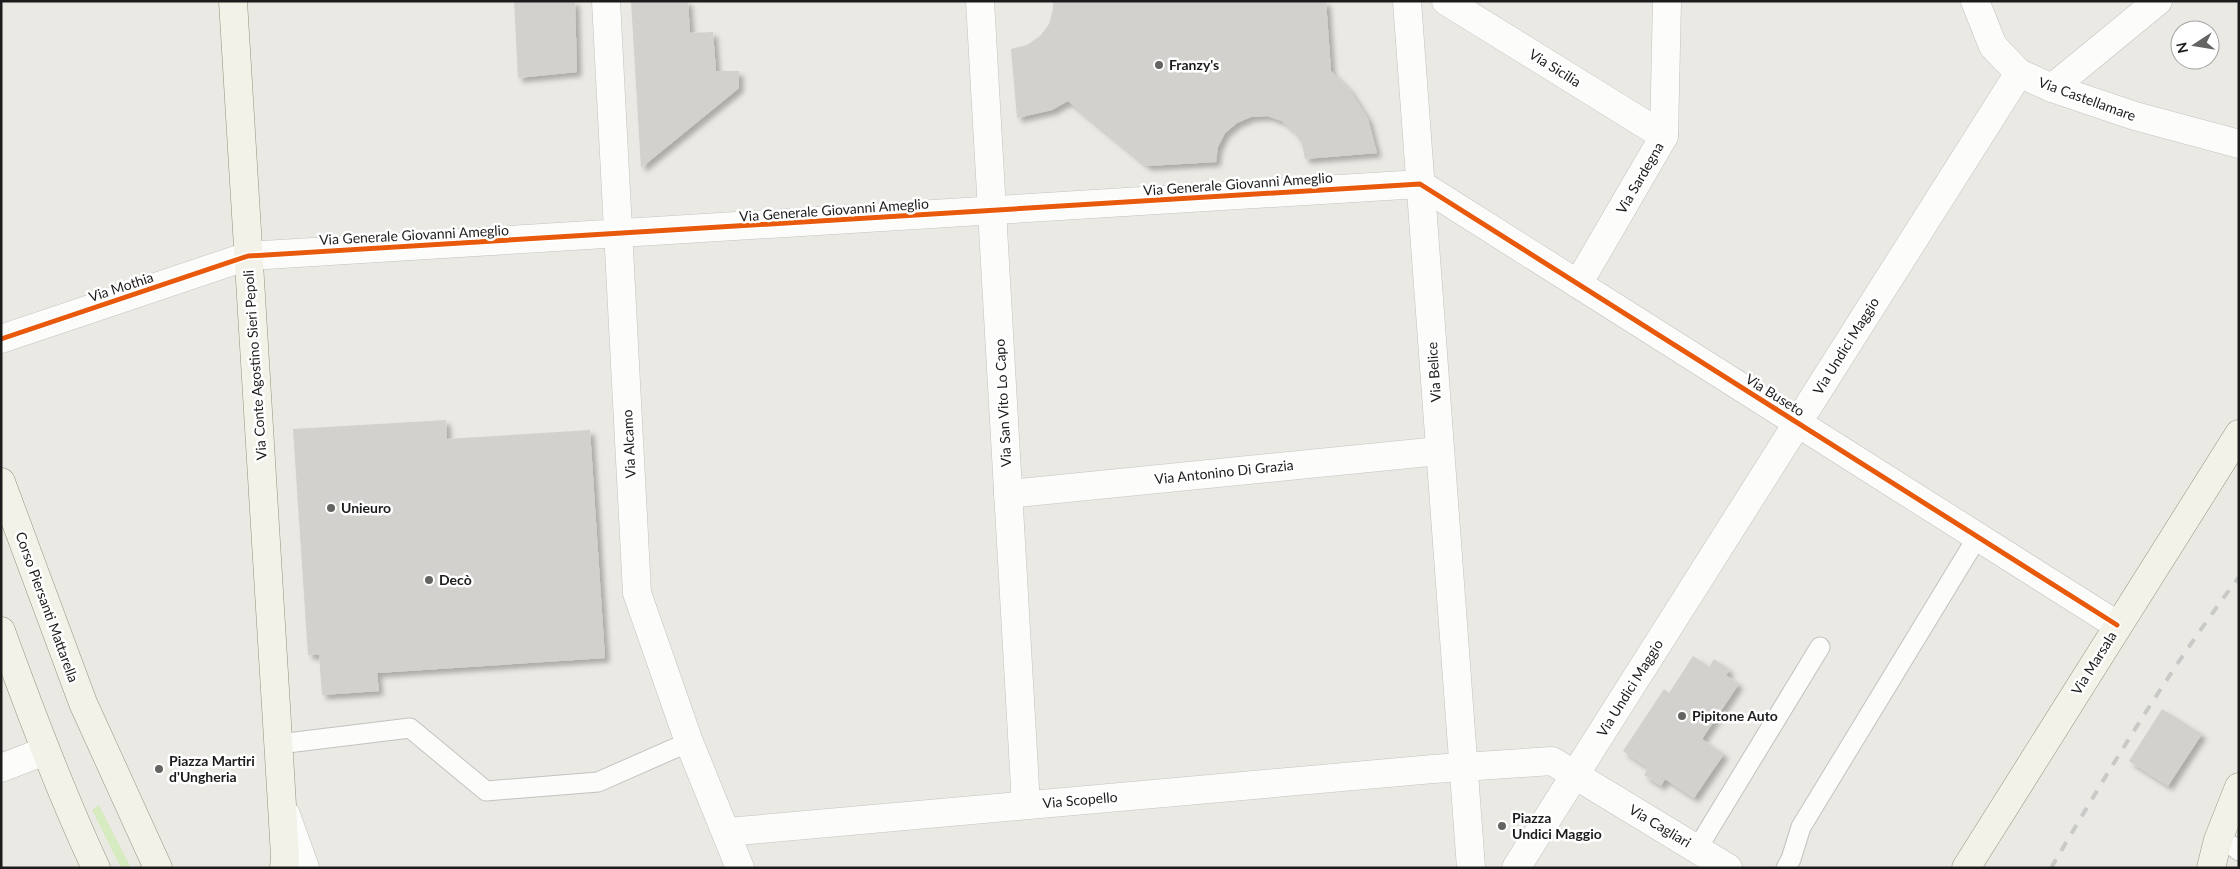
<svg xmlns="http://www.w3.org/2000/svg" width="2240" height="869" viewBox="0 0 2240 869" font-family="Lato,sans-serif">
  <style>
    .grass { fill: #d7ebc1 }
    .building { fill: #d3d1cd; filter: url(#shadow) }
    .lines { fill: none; stroke-linecap: round; stroke-linejoin: round }
    .lane-casing { stroke: #c3c2c0; stroke-width: 21 }
    .street-casing { stroke: #c3c2c0; stroke-width: 29 }
    .secondary-casing { stroke: #93957c; stroke-width: 29 }
    .lane { stroke: #fcfcfb; stroke-width: 19 }
    .street { stroke: #fcfcfb; stroke-width: 28 }
    .secondary { stroke: #f3f2e9; stroke-width: 28 }
    .rail { stroke: #c9c9c8; stroke-width: 4; stroke-dasharray: 10 10; stroke-linecap: butt }
    .cycleway-casing { stroke: #fff; stroke-width: 8 }
    .cycleway { stroke: #e8590c; stroke-width: 5 }
    .poi-dot { fill: #646462; stroke: #fff; stroke-width: 2 }
    .labels { text-anchor: middle; stroke-width: 5; stroke-linejoin: round; paint-order: stroke }
    .poi-label { font-size: 14px; font-weight: bold; fill: #1c1c1c; stroke: #fff; text-anchor: start }
    .street-label { font-size: 14px; fill: #1c1c1c; stroke: #fff }
  </style>
  <defs>
    <filter id="shadow"><feDropShadow dx="4.5" dy="4.5" stdDeviation="2.5" flood-color="#0004"/></filter>
  </defs>
  <rect width="100%" height="100%" fill="#ebe9e4"/>
  <!-- grass -->
  <path class="grass" d="M99,805l32,63h-10l-29,-58z"/>
  <!-- building -->
  <g class="building">
    <path d="M514,1h61l2,71 -59,6z"/>
    <path d="M631,1h57l2,32 23,-1 3,39h23v17l-98,80z"/>
    <path d="M1053,1h273l5,70 18,18 19,30 9,34 -72,6 -3,-15 -8,-13 -12,-10 -15,-5 -16,1 -14,6 -12,10 -7,14 -2,15 -69,4 -79,-65 -16,9 -35,8 -6,-69 16,-4 13,-9 9,-12 4,-15z"/>
    <path d="M446,420l1,19 143,-9 15,228 -228,15 2,18 -57,4 -3,-40h-11l-15,-226z"/>
    <path d="M1693,656l16,11 5,-8 16,11 -4,5 13,9 -37,55 22,15 -30,44 -29,-19 -4,7 -17,-11 4,-7 -25,-17 41,-62 5,4z"/>
    <path d="M2162,709l40,25 -34,52 -39,-25z"/>
  </g>
  <g class="lines">
    <!-- lane casing -->
    <g class="lane-casing">
      <g id="lane">
        <path d="M279,744l131,-16 76,63 112,-9 91,-40"/>
        <path d="M2218,840l15,6 6,5"/>
        <path d="M1697,849l123,-202"/>
        <path d="M1786,868l5,-9 10,-32 177,-291"/>
      </g>
    </g>
    <!-- street casing -->
    <g class="street-casing">
      <g id="street">
        <path d="M606,1l31,592 52,149 51,126"/>
        <path d="M980,1l46,804"/>
        <path d="M1407,1l64,867"/>
        <path d="M1446,1l218,135"/>
        <path d="M1975,1l18,45 26,27 33,15 83,28 104,28"/>
        <path d="M2052,88l106,-87"/>
        <path d="M1578,284l86,-148 3,-135"/>
        <path d="M1,339l247,-83 1172,-72 697,441"/>
        <path d="M1008,494l431,-43"/>
        <path d="M1,768l44,-17"/>
        <path d="M286,815l19,53"/>
        <path d="M727,832l706,-63 119,-8 176,107"/>
        <path d="M1516,868l503,-795"/>
      </g>
    </g>
    <!-- secondary casing -->
    <g class="secondary-casing">
      <g id="secondary">
        <path d="M233,1l49,804 3,52 -1,11"/>
        <path d="M1,482l82,221 75,165"/>
        <path d="M1,631c29,80 59,160 95,237"/>
        <path d="M1966,868l273,-434"/>
        <path d="M2211,868l7,-28 21,-53"/>
      </g>
    </g>
    <!-- lane -->
    <use href="#lane" class="lane"/>
    <!-- street -->
    <use href="#street" class="street"/>
    <!-- secondary -->
    <use href="#secondary" class="secondary"/>
    <!-- rail -->
    <path class="rail" d="M2051,868c59,-100 118,-198 188,-291"/>
    <!-- cycleway casing -->
    <g class="cycleway-casing">
      <path id="cycleway" d="M1,339l247,-83 1172,-72 697,441"/>
    </g>
    <!-- cycleway -->
    <use href="#cycleway" class="cycleway"/>
  </g>
  <!-- markers -->
  <g class="poi-dot">
    <circle cx="1159" cy="65" r="5"/>
    <circle cx="331" cy="508" r="5"/>
    <circle cx="429" cy="580" r="5"/>
    <circle cx="1682" cy="716" r="5"/>
    <circle cx="159" cy="769" r="5"/>
    <circle cx="1502" cy="826" r="5"/>
  </g>
  <g class="labels">
    <!-- poi labels -->
    <g class="poi-label">
      <text x="1169" y="70">Franzy's</text>
      <text x="341" y="513">Unieuro</text>
      <text x="439" y="585">Decò</text>
      <text x="1692" y="721">Pipitone Auto</text>
      <text x="169" y="766">Piazza Martiri<tspan x="169" dy="16">d'Ungheria</tspan></text>
      <text x="1512" y="823">Piazza<tspan x="1512" dy="16">Undici Maggio</tspan></text>
    </g>
    <!-- street labels -->
    <g class="street-label">
      <text transform="translate(1555 68) rotate(32)" y="5">Via Sicilia</text>
      <text transform="translate(2087 99) rotate(20)" y="5">Via Castellamare</text>
      <text transform="translate(1640 178) rotate(-60)" y="5">Via Sardegna</text>
      <text transform="translate(1238 184) rotate(-4)" y="5">Via Generale Giovanni Ameglio</text>
      <text transform="translate(834 210) rotate(-4)" y="5">Via Generale Giovanni Ameglio</text>
      <text transform="translate(414 235) rotate(-3)" y="5">Via Generale Giovanni Ameglio</text>
      <text transform="translate(121 287) rotate(-18)" y="5">Via Mothia</text>
      <text transform="translate(1846 346) rotate(-58)" y="5">Via Undici Maggio</text>
      <text transform="translate(255 365) rotate(-94)" y="5">Via Conte Agostino Sieri Pepoli</text>
      <text transform="translate(1434 372) rotate(-94)" y="5">Via Belice</text>
      <text transform="translate(1775 395) rotate(32)" y="5">Via Buseto</text>
      <text transform="translate(1003 403) rotate(-93)" y="5">Via San Vito Lo Capo</text>
      <text transform="translate(629 444) rotate(-93)" y="5">Via Alcamo</text>
      <text transform="translate(1224 472) rotate(-6)" y="5">Via Antonino Di Grazia</text>
      <text transform="translate(47 607) rotate(70)" y="5">Corso Piersanti Mattarella</text>
      <text transform="translate(2094 663) rotate(-58)" y="5">Via Marsala</text>
      <text transform="translate(1630 688) rotate(-58)" y="5">Via Undici Maggio</text>
      <text transform="translate(1080 800) rotate(-5)" y="5">Via Scopello</text>
      <text transform="translate(1660 826) rotate(31)" y="5">Via Cagliari</text>
    </g>
  </g>
  <!-- border -->
  <rect width="2240" height="869" fill="none" stroke="#1c1c1c" stroke-width="5"/>
  <!-- north arrow -->
  <g transform="translate(2195 45) rotate(258)"><circle r="24" fill="#ffffff" stroke="#a4a4a4"/>
  <path d="M0-4L9 19L0 12L-9 19Z" fill="#646462"/>
  <text y="-8" font-size="14" font-weight="bold" text-anchor="middle" fill="#1c1c1c">N</text>
  </g>
</svg>
